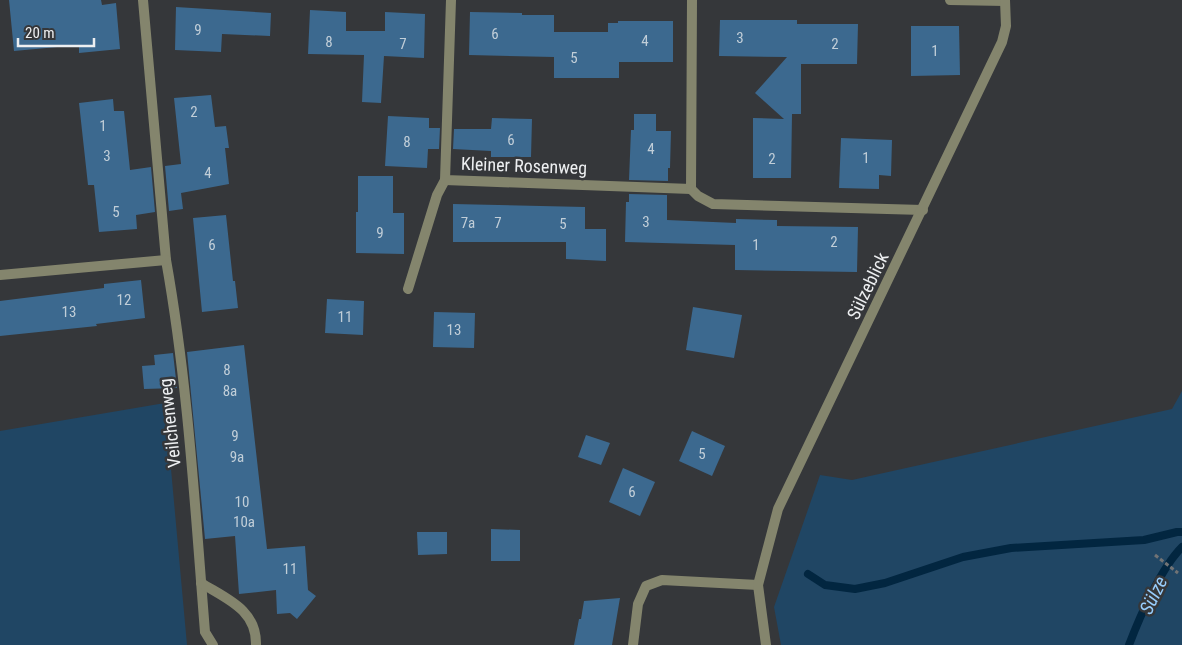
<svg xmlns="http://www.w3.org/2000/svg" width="1182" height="645" viewBox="0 0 1182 645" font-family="'Roboto Condensed',sans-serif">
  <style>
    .green { fill: #204664 }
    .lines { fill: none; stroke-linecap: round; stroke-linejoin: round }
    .stream { stroke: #022640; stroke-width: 8 }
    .building { fill: #3c698f }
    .path { stroke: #717375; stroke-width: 3; stroke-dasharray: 4 2.5; stroke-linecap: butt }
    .service { stroke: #84856d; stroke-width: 10 }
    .minor { stroke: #84856d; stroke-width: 10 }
    .labels { text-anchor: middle; stroke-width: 5; stroke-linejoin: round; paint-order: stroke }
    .number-label { font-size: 15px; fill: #c1ced8 }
    .street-label { font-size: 18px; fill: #edeff1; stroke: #35373a }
    .water-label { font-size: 19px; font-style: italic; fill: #97cdfc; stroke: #35373a }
  </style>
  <rect width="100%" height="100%" fill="#35373a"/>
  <!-- green -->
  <g class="green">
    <path d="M1182,391v254h-401l-7,-38 46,-132 32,5 320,-71z"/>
    <path d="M165,403l22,242h-187v-214z"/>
  </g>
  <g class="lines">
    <!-- stream -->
    <g class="stream">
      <path d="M808,574l17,11 30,4 30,-6 78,-26 48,-9 133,-8 33,-8h5"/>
      <path d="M1129,645c11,-29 32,-77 53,-98"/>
    </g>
  </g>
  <!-- building -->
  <g class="building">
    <path d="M9,0h92l1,5 14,-2 4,46 -41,4v-8l-65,6z"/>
    <path d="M176,7l95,6 -1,23 -48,-2 -1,18 -46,-2z"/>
    <path d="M310,10l36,2v19h39v-19l40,2 -1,44 -40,-2 -3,47 -19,-1 2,-47 -56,-1z"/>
    <path d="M470,12l52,1v2h32v17h54v-9h10v-2h55v41h-54v16h-65v-21l-85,-2z"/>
    <path d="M720,20h77v4h61l-1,40h-56v50h-9l-1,64h-38v-60l31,1 -29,-26 32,-36 -68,-1z"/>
    <path d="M911,26h48l1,49 -49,1z"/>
    <path d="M211,95l4,32 11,-1 3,22h-4l4,36 -48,9 2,16 -14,2 -4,-45 16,-2 -7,-66z"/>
    <path d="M113,99l1,12h10l6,59 21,-3 4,45 -19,3 1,14 -38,3 -5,-47h-6l-9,-82z"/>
    <path d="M634,114h22v17h15l-1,37h-2v13l-39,-1 2,-50h3z"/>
    <path d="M388,116l41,2v10h11l-1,21h-11l-1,19 -42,-2z"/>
    <path d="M492,118l40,1 -1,38h-40v-6l-38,-2 1,-20h37z"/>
    <path d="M841,138l51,2 -1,36 -12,-1v14l-40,-1z"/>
    <path d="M358,176h35v37h11v41l-48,-1v-41h2z"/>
    <path d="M629,194l38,1v25l69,3v-4l41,1v6l81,1 -1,45 -122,-2v-25l-110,-3 1,-40h3z"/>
    <path d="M453,204l132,3v22h21v32l-40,-2v-17h-113z"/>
    <path d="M226,215l7,66h2l3,27 -36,4 -9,-94z"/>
    <path d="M141,280l4,38 -49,6 1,2 -97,10v-35l104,-13v-4z"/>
    <path d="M327,299l37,2 -1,34 -38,-2z"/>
    <path d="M693,307l49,8 -8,43 -48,-8z"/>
    <path d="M434,312l41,1 -1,35 -41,-1z"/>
    <path d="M244,345l23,204 38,-3 3,44 8,6 -19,23 -7,-6 -13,1 -1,-24 -37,4 -4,-58 -30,3 -18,-187z"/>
    <path d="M173,353l4,35 -33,1 -2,-23 13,-1 -1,-10z"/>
    <path d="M692,431l33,15 -13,30 -33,-15z"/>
    <path d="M586,435l24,8 -9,22 -23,-8z"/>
    <path d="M623,468l32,14 -15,34 -31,-14z"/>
    <path d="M491,529l29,1v31h-29z"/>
    <path d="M417,532h30v22l-29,1z"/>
    <path d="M620,598l-8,47h-38l5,-26h2l3,-18z"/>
  </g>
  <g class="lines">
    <!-- path -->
    <path class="path" d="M1155,555l23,18"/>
    <!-- service -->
    <g class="service">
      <path d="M408,289l29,-94 8,-15"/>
      <path d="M633,645l5,-41 8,-18 16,-6 96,5"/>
    </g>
    <!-- minor -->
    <g class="minor">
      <path d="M143,0l23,260c22,123 29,248 39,372l8,13"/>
      <path d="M451,0l-6,180 246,9 1,-189"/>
      <path d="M950,0l55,1"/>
      <path d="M691,189l7,7 15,8 210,6"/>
      <path d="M0,275l166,-15"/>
      <path d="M201,583c26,16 56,27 55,62"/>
      <path d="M766,645l-8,-60 20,-76 224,-467 4,-16 -1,-26"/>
    </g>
  </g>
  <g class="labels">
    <!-- number labels -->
    <g class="number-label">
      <text x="198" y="35">9</text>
      <text x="495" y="39">6</text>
      <text x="740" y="43">3</text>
      <text x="645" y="46">4</text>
      <text x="329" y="47">8</text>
      <text x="403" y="49">7</text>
      <text x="835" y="49">2</text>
      <text x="935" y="56">1</text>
      <text x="574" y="63">5</text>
      <text x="194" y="117">2</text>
      <text x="103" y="131">1</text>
      <text x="511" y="145">6</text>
      <text x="407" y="147">8</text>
      <text x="651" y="154">4</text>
      <text x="107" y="161">3</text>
      <text x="866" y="163">1</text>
      <text x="772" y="164">2</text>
      <text x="208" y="178">4</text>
      <text x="116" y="217">5</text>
      <text x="646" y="227">3</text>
      <text x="468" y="228">7a</text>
      <text x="498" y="228">7</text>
      <text x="563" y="229">5</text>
      <text x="380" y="238">9</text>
      <text x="834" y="247">2</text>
      <text x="212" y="250">6</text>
      <text x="756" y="250">1</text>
      <text x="124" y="305">12</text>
      <text x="69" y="317">13</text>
      <text x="345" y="322">11</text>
      <text x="454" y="335">13</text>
      <text x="227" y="375">8</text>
      <text x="230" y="396">8a</text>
      <text x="235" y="441">9</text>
      <text x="702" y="459">5</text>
      <text x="237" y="462">9a</text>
      <text x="632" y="497">6</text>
      <text x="242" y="507">10</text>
      <text x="244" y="527">10a</text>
      <text x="290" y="574">11</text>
    </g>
    <!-- street labels -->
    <g class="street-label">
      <text transform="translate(524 166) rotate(2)" y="6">Kleiner Rosenweg</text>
      <text transform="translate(868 286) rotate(-64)" y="6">Sülzeblick</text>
      <text transform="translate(170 423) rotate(-96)" y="6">Veilchenweg</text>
    </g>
    <!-- water labels -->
    <g class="water-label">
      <text transform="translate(1153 595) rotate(-64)" y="7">Sülze</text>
    </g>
  </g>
  <!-- scale -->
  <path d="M18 38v8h76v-8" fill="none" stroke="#edeff1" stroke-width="2.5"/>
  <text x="25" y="38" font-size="15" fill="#edeff1" stroke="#35373a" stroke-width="4" paint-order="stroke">20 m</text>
</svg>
